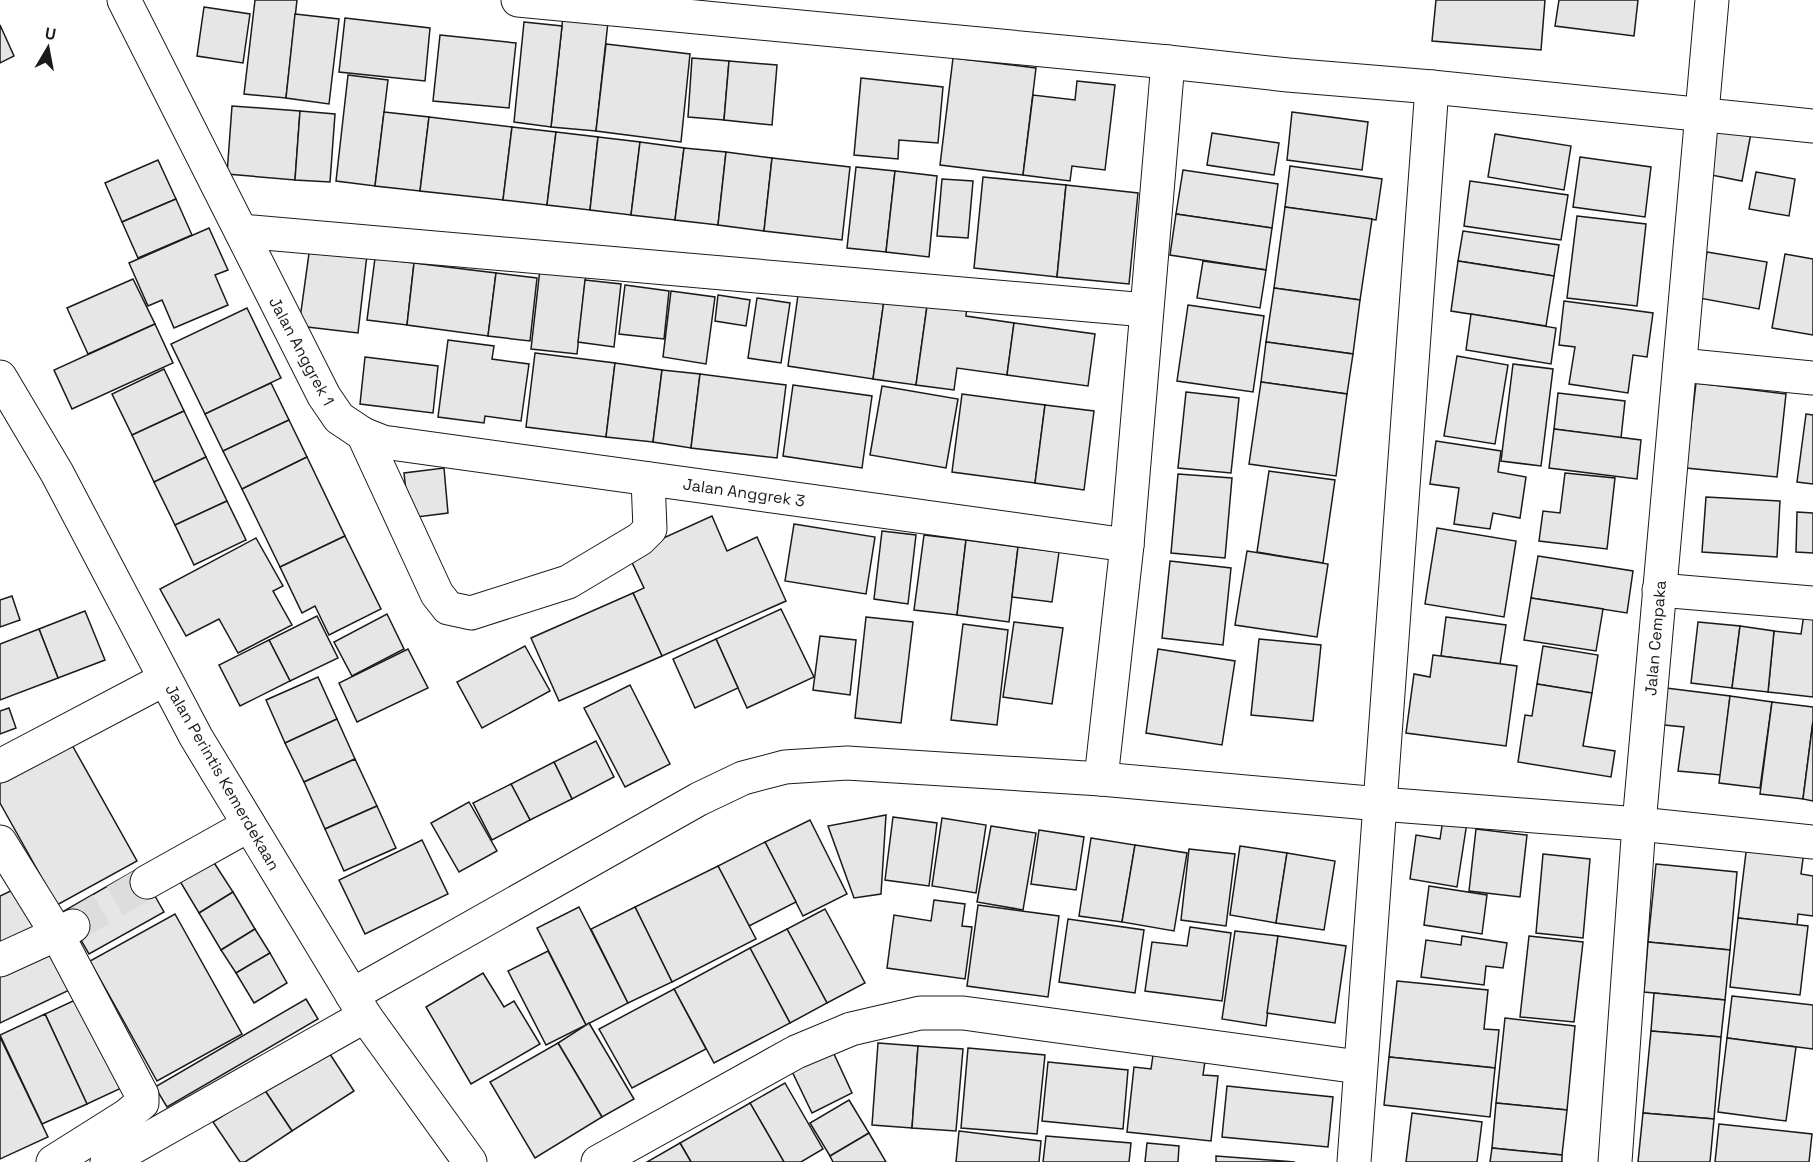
<svg xmlns="http://www.w3.org/2000/svg" width="1813" height="1162" viewBox="0 0 1813 1162" font-family="'Space Grotesk',sans-serif">
  <style>
    .building { fill: #e6e6e6; stroke: #1a1a1a; stroke-width: 1.5 }
    .lines { fill: none; stroke-linecap: round; stroke-linejoin: round }
    .minor-tunnel { stroke: #ddd; stroke-width: 33; stroke-dasharray: 33 16; stroke-linecap: butt }
    .minor-casing { stroke: #1a1a1a; stroke-width: 35 }
    .major-casing { stroke: #1a1a1a; stroke-width: 35 }
    .minor { stroke: #fff; stroke-width: 33 }
    .major { stroke: #fff; stroke-width: 33 }
    .labels { text-anchor: middle; stroke-width: 4.5; stroke-linejoin: round; paint-order: stroke }
    .street-label { font-size: 16px; fill: #1a1a1a; stroke: #fff }
  </style>
  <rect width="100%" height="100%" fill="#fff"/>
  <!-- building -->
  <g class="building">
    <path d="M255,0h42l-11,98 -42,-4z"/>
    <path d="M1436,0h109l-4,50 -109,-9z"/>
    <path d="M1559,0h79l-4,36 -79,-10z"/>
    <path d="M204,7l46,7 -7,49 -46,-7z"/>
    <path d="M564,7l45,6 -13,118 -45,-4z"/>
    <path d="M295,14l44,5 -10,85 -43,-6z"/>
    <path d="M345,18l85,10 -5,53 -86,-9z"/>
    <path d="M524,22l38,4 -11,101 -37,-5z"/>
    <path d="M0,25l14,31 -14,7z"/>
    <path d="M440,35l76,8 -7,65 -76,-7z"/>
    <path d="M606,44l84,10 -9,88 -85,-11z"/>
    <path d="M692,58l37,3 -5,59 -36,-3z"/>
    <path d="M953,58l83,10 -13,107 -83,-10z"/>
    <path d="M729,61l48,4 -5,60 -48,-5z"/>
    <path d="M348,75l40,5 -13,106 -39,-5z"/>
    <path d="M861,78l82,9 -5,56 -39,-3 -1,19 -44,-4z"/>
    <path d="M1077,81l38,4 -10,85 -33,-4 -2,15 -47,-6 10,-80 42,5z"/>
    <path d="M232,106l68,5 -5,69 -68,-6z"/>
    <path d="M300,111l35,3 -5,68 -35,-2z"/>
    <path d="M384,112l45,5 -9,74 -45,-5z"/>
    <path d="M1292,112l76,10 -6,48 -75,-10z"/>
    <path d="M429,117l83,10 -9,73 -83,-9z"/>
    <path d="M1715,126l36,7 -9,48 -36,-7z"/>
    <path d="M512,127l44,5 -9,73 -44,-5z"/>
    <path d="M556,132l42,5 -8,73 -43,-5z"/>
    <path d="M1212,133l67,10 -5,32 -67,-10z"/>
    <path d="M1495,134l76,12 -7,44 -76,-13z"/>
    <path d="M598,137l42,5 -9,73 -41,-5z"/>
    <path d="M640,142l44,6 -9,72 -44,-5z"/>
    <path d="M684,148l42,4 -8,73 -43,-5z"/>
    <path d="M726,152l46,6 -8,73 -46,-6z"/>
    <path d="M1580,157l71,10 -6,50 -72,-10z"/>
    <path d="M772,158l78,9 -8,73 -78,-9z"/>
    <path d="M158,160l18,39 -54,23 -17,-39z"/>
    <path d="M1290,166l92,13 -6,41 -91,-13z"/>
    <path d="M856,167l39,4 -9,81 -39,-4z"/>
    <path d="M1183,170l95,14 -6,44 -96,-14z"/>
    <path d="M895,171l42,5 -8,81 -43,-5z"/>
    <path d="M1756,172l39,7 -6,37 -40,-7z"/>
    <path d="M983,177l83,8 -9,92 -83,-9z"/>
    <path d="M942,179l31,2 -5,57 -31,-2z"/>
    <path d="M1470,181l98,14 -7,45 -97,-14z"/>
    <path d="M1066,185l72,8 -9,91 -72,-7z"/>
    <path d="M176,199l16,36 -54,23 -16,-36z"/>
    <path d="M1285,207l87,12 -12,81 -86,-12z"/>
    <path d="M1176,214l96,14 -6,42 -96,-15z"/>
    <path d="M1577,216l69,8 -9,82 -70,-8z"/>
    <path d="M209,228l19,42 -13,5 13,30 -54,23 -12,-28 -14,6 -19,-43z"/>
    <path d="M1463,231l96,14 -5,31 -96,-15z"/>
    <path d="M311,239l57,7 -10,87 -59,-7z"/>
    <path d="M1707,252l60,10 -8,47 -60,-11z"/>
    <path d="M1785,254l28,5v76l-41,-7z"/>
    <path d="M375,258l39,5 -7,62 -40,-5z"/>
    <path d="M541,260l46,5 -10,89 -46,-5z"/>
    <path d="M1203,261l63,9 -6,38 -63,-10z"/>
    <path d="M1458,261l96,15 -8,50 -95,-15z"/>
    <path d="M414,263l82,10 -8,63 -81,-11z"/>
    <path d="M496,273l41,5 -7,63 -42,-5z"/>
    <path d="M133,279l22,45 -67,30 -21,-46z"/>
    <path d="M585,280l36,4 -7,63 -36,-5z"/>
    <path d="M800,281l85,12 -12,86 -85,-13z"/>
    <path d="M625,285l44,6 -5,48 -45,-5z"/>
    <path d="M1274,288l86,12 -7,54 -87,-12z"/>
    <path d="M671,291l44,6 -9,67 -43,-7z"/>
    <path d="M885,293l43,6 -12,86 -43,-6z"/>
    <path d="M718,295l32,5 -4,26 -31,-5z"/>
    <path d="M757,298l33,5 -9,60 -33,-5z"/>
    <path d="M928,299l39,6 -1,11 48,7 -7,52 -50,-7 -3,22 -38,-5z"/>
    <path d="M1564,301l89,12 -6,44 -14,-2 -5,38 -59,-9 6,-37 -16,-2z"/>
    <path d="M1188,305l76,11 -11,76 -76,-11z"/>
    <path d="M247,308l34,70 -76,36 -34,-70z"/>
    <path d="M1471,314l85,14 -5,36 -85,-14z"/>
    <path d="M1014,323l81,11 -7,52 -81,-11z"/>
    <path d="M155,324l18,39 -101,46 -18,-39z"/>
    <path d="M448,340l46,6 -2,13 37,5 -8,57 -36,-5 -1,7 -46,-6z"/>
    <path d="M1266,342l87,12 -6,40 -86,-12z"/>
    <path d="M535,353l80,10 -9,74 -80,-10z"/>
    <path d="M1457,356l51,9 -13,79 -51,-8z"/>
    <path d="M365,357l73,9 -5,47 -73,-9z"/>
    <path d="M615,363l47,7 -9,72 -47,-5z"/>
    <path d="M1513,364l40,5 -12,97 -40,-5z"/>
    <path d="M164,369l20,42 -52,24 -20,-41z"/>
    <path d="M662,370l38,4 -9,74 -38,-6z"/>
    <path d="M700,374l86,11 -9,73 -86,-10z"/>
    <path d="M1261,382l86,12 -11,82 -87,-12z"/>
    <path d="M271,383l18,37 -66,31 -18,-37z"/>
    <path d="M1696,383l90,11 -9,83 -91,-9z"/>
    <path d="M793,385l79,11 -10,72 -79,-12z"/>
    <path d="M882,386l76,13 -12,69 -76,-13z"/>
    <path d="M1186,392l53,6 -8,75 -53,-5z"/>
    <path d="M1558,393l67,8 -4,37 -67,-9z"/>
    <path d="M962,394l83,11 -10,78 -83,-11z"/>
    <path d="M1045,405l49,6 -10,79 -49,-7z"/>
    <path d="M184,411l22,46 -52,25 -22,-47z"/>
    <path d="M1806,414l7,1v69l-16,-2z"/>
    <path d="M289,420l18,37 -65,32 -19,-38z"/>
    <path d="M1554,429l87,11 -4,39 -88,-11z"/>
    <path d="M1436,441l65,10 -3,21 28,5 -6,41 -27,-5 -3,16 -36,-5 5,-36 -29,-4z"/>
    <path d="M206,457l21,44 -52,24 -21,-43z"/>
    <path d="M307,457l38,79 -65,31 -38,-78z"/>
    <path d="M444,468l4,45 -39,5 -5,-45z"/>
    <path d="M1269,471l66,9 -12,83 -66,-11z"/>
    <path d="M1565,473l50,5 -8,71 -68,-8 4,-30 17,2z"/>
    <path d="M1178,474l54,4 -7,80 -54,-5z"/>
    <path d="M1706,497l74,4 -3,56 -75,-5z"/>
    <path d="M227,501l19,39 -52,25 -19,-40z"/>
    <path d="M1797,512l16,1v40l-17,-1z"/>
    <path d="M712,516l15,35 30,-14 29,64 -124,55 -29,-63 11,-5 -16,-34z"/>
    <path d="M794,524l81,13 -9,57 -81,-13z"/>
    <path d="M1437,528l79,13 -12,76 -79,-13z"/>
    <path d="M882,531l34,4 -8,69 -34,-5z"/>
    <path d="M924,535l42,5 -9,75 -43,-5z"/>
    <path d="M345,536l36,73 -52,26 -14,-29 -13,7 -22,-46z"/>
    <path d="M256,538l27,48 -10,5 19,34 -54,28 -19,-34 -33,17 -26,-47z"/>
    <path d="M966,540l52,7 -9,75 -52,-7z"/>
    <path d="M1018,547l41,5 -7,50 -40,-5z"/>
    <path d="M1247,551l81,13 -11,73 -82,-12z"/>
    <path d="M1538,556l95,15 -6,42 -96,-15z"/>
    <path d="M1170,561l61,7 -8,77 -61,-7z"/>
    <path d="M633,593l29,63 -103,45 -28,-63z"/>
    <path d="M12,596l8,24 -20,7v-27z"/>
    <path d="M1531,598l72,11 -7,42 -72,-11z"/>
    <path d="M781,609l33,68 -67,31 -31,-69z"/>
    <path d="M85,611l20,49 -47,18 -19,-49z"/>
    <path d="M387,614l17,35 -52,27 -18,-34z"/>
    <path d="M1804,614l9,1v82l-45,-5 6,-61 27,3z"/>
    <path d="M317,616l21,42 -48,23 -21,-41z"/>
    <path d="M866,617l47,5 -12,101 -46,-5z"/>
    <path d="M1446,617l60,8 -6,39 -59,-8z"/>
    <path d="M1014,622l49,6 -11,76 -49,-7z"/>
    <path d="M1698,622l42,4 -8,62 -41,-5z"/>
    <path d="M963,624l45,6 -11,95 -46,-5z"/>
    <path d="M1740,626l34,5 -6,61 -36,-4z"/>
    <path d="M39,629l19,49 -58,22v-56z"/>
    <path d="M820,636l36,4 -6,55 -37,-5z"/>
    <path d="M716,639l22,49 -43,20 -22,-49z"/>
    <path d="M1259,639l62,6 -8,76 -62,-6z"/>
    <path d="M269,640l21,41 -50,25 -21,-41z"/>
    <path d="M525,646l25,45 -68,37 -25,-46z"/>
    <path d="M1543,646l55,9 -6,38 -55,-9z"/>
    <path d="M408,649l20,39 -71,34 -18,-39z"/>
    <path d="M1158,649l77,12 -13,84 -76,-12z"/>
    <path d="M1433,655l84,11 -11,80 -100,-13 8,-59 16,3z"/>
    <path d="M318,677l19,42 -52,24 -19,-43z"/>
    <path d="M1537,684l55,9 -9,53 32,5 -4,26 -93,-15 7,-47 7,1z"/>
    <path d="M630,685l40,79 -45,23 -41,-79z"/>
    <path d="M1658,687l72,9 -9,79 -43,-4 6,-44 -30,-3z"/>
    <path d="M1730,696l42,6 -12,86 -41,-5z"/>
    <path d="M1772,702l41,5v14l-10,78 -43,-5z"/>
    <path d="M9,708l7,20 -16,6v-23z"/>
    <path d="M337,719l18,40 -51,23 -19,-39z"/>
    <path d="M1813,721v80l-10,-2z"/>
    <path d="M67,736l70,125 -80,44 -57,-102v-30z"/>
    <path d="M596,741l18,36 -42,22 -18,-37z"/>
    <path d="M355,759l22,47 -52,23 -21,-47z"/>
    <path d="M554,762l18,37 -42,21 -19,-36z"/>
    <path d="M511,784l19,36 -38,20 -19,-37z"/>
    <path d="M469,802l28,49 -38,21 -28,-49z"/>
    <path d="M377,806l19,42 -52,23 -19,-42z"/>
    <path d="M1444,813l24,3 -11,71 -47,-8 6,-44 24,4z"/>
    <path d="M886,815l-5,79 -27,4 -26,-72z"/>
    <path d="M893,817l44,6 -8,63 -44,-6z"/>
    <path d="M942,818l44,7 -10,68 -44,-7z"/>
    <path d="M810,820l37,74 -44,22 -38,-74z"/>
    <path d="M991,826l45,7 -13,77 -46,-8z"/>
    <path d="M1476,829l51,6 -7,62 -51,-6z"/>
    <path d="M1039,830l45,7 -8,53 -45,-6z"/>
    <path d="M1091,838l44,7 -13,77 -43,-6z"/>
    <path d="M422,840l26,54 -83,40 -26,-54z"/>
    <path d="M765,842l31,60 -47,24 -31,-60z"/>
    <path d="M1747,844l57,7 -3,23 12,2v40l-15,-2 -1,11 -59,-7z"/>
    <path d="M1135,845l52,8 -13,78 -52,-9z"/>
    <path d="M1240,846l47,7 -11,70 -46,-8z"/>
    <path d="M1189,849l46,5 -9,72 -45,-6z"/>
    <path d="M1287,853l48,8 -11,69 -48,-7z"/>
    <path d="M1543,854l47,5 -7,79 -47,-5z"/>
    <path d="M211,858l22,34 -34,21 -21,-35z"/>
    <path d="M1656,864l81,8 -7,78 -82,-8z"/>
    <path d="M718,866l38,73 -84,43 -37,-75z"/>
    <path d="M139,868l25,44 -75,42 -25,-43z"/>
    <path d="M23,885l23,49 -46,21v-59z"/>
    <path d="M1429,886l58,9 -5,39 -58,-9z"/>
    <path d="M233,892l22,37 -34,21 -22,-37z"/>
    <path d="M934,900l31,4 -3,22 10,1 -7,52 -78,-11 7,-53 37,6z"/>
    <path d="M978,905l81,11 -11,81 -81,-11z"/>
    <path d="M579,907l49,96 -42,22 -49,-97z"/>
    <path d="M635,907l37,75 -44,21 -37,-74z"/>
    <path d="M825,909l40,74 -38,20 -40,-74z"/>
    <path d="M175,914l67,120 -85,47 -67,-120z"/>
    <path d="M1738,918l70,8 -8,69 -70,-8z"/>
    <path d="M1068,919l76,11 -9,63 -76,-11z"/>
    <path d="M1190,927l41,6 -9,68 -77,-10 7,-49 35,4z"/>
    <path d="M255,929l15,24 -34,20 -15,-23z"/>
    <path d="M787,929l40,74 -37,20 -40,-75z"/>
    <path d="M1235,931l43,5 -12,90 -44,-7z"/>
    <path d="M1278,936l68,10 -11,77 -68,-10z"/>
    <path d="M1462,936l45,7 -4,25 -17,-2 -2,19 -63,-8 5,-37 35,5z"/>
    <path d="M1529,936l54,6 -9,80 -54,-5z"/>
    <path d="M59,942l21,43 -80,38v-53z"/>
    <path d="M1648,942l82,8 -5,50 -81,-8z"/>
    <path d="M750,948l40,75 -76,40 -40,-74z"/>
    <path d="M548,951l38,74 -40,20 -38,-74z"/>
    <path d="M270,953l17,30 -33,20 -18,-30z"/>
    <path d="M483,973l21,34 10,-6 26,43 -69,40 -45,-77z"/>
    <path d="M1397,981l91,9 -4,39 15,1 -4,38 -106,-11z"/>
    <path d="M674,989l32,60 -74,39 -33,-59z"/>
    <path d="M1654,993l71,7 -4,37 -70,-6z"/>
    <path d="M88,994l42,90 -43,20 -42,-90z"/>
    <path d="M1732,996l81,9v44l-86,-11z"/>
    <path d="M306,999l12,20 -151,88 -12,-20z"/>
    <path d="M45,1014l42,90 -45,20 -42,-89z"/>
    <path d="M1505,1018l70,8 -8,84 -71,-7z"/>
    <path d="M589,1023l45,76 -32,18 -44,-74z"/>
    <path d="M1651,1031l70,6 -7,82 -71,-6z"/>
    <path d="M0,1037l48,100 -48,22z"/>
    <path d="M1727,1038l69,9 -10,74 -68,-9z"/>
    <path d="M828,1041l24,52 -40,20 -25,-52z"/>
    <path d="M558,1043l44,74 -67,41 -45,-76z"/>
    <path d="M878,1043l40,3 -6,82 -40,-3z"/>
    <path d="M918,1046l45,3 -7,82 -44,-3z"/>
    <path d="M326,1048l28,43 -62,40 -28,-42z"/>
    <path d="M968,1048l77,7 -8,79 -76,-6z"/>
    <path d="M1153,1055l52,6 -2,14 15,1 -7,65 -84,-9 7,-65 17,2z"/>
    <path d="M1389,1057l106,11 -5,49 -106,-12z"/>
    <path d="M1048,1062l80,8 -5,59 -81,-8z"/>
    <path d="M785,1083l38,66 -22,13h-17l-34,-59z"/>
    <path d="M1227,1086l106,11 -5,50 -106,-10z"/>
    <path d="M264,1089l28,42 -47,31h-5l-27,-40z"/>
    <path d="M849,1100l20,33 -39,23 -20,-33z"/>
    <path d="M750,1103l34,59h-93l-11,-19z"/>
    <path d="M1496,1103l71,7 -5,45 -70,-7z"/>
    <path d="M1412,1113l70,9 -5,40h-71z"/>
    <path d="M1643,1113l71,6 -4,43h-72z"/>
    <path d="M1719,1124l93,10 -3,28h-94z"/>
    <path d="M959,1131l82,10 -2,21h-83z"/>
    <path d="M869,1133l17,29h-53l-3,-6z"/>
    <path d="M1046,1136l85,7 -2,19h-86z"/>
    <path d="M680,1143l11,19h-44z"/>
    <path d="M1147,1143l32,3 -1,16h-33z"/>
    <path d="M1492,1148l70,7v7h-72z"/>
    <path d="M1216,1156l79,6h-79z"/>
  </g>
  <g class="lines">
    <!-- minor-tunnel -->
    <path class="minor-tunnel" d="M73,926l74,-44"/>
    <!-- minor casing -->
    <g class="minor-casing">
      <g id="minor">
        <path d="M124,0l200,396 15,22 24,16 74,160 11,14 23,5 97,-31 72,-43 10,-10 -2,-50"/>
        <path d="M518,0l650,62 120,13 144,12 381,39"/>
        <path d="M241,231l905,79"/>
        <path d="M1680,365l133,13"/>
        <path d="M363,434l20,8 744,103"/>
        <path d="M1659,590l154,13"/>
        <path d="M0,766l165,-87"/>
        <path d="M1101,779l26,-234 41,-483"/>
        <path d="M0,842l57,92 -57,26"/>
        <path d="M147,882l102,-57"/>
        <path d="M352,995l347,-196 44,-21 42,-11 62,-4 254,16 279,25 259,20 174,18"/>
        <path d="M53,1162l73,-46 16,-13v-8l-85,-161 16,-8"/>
        <path d="M107,1162l258,-146"/>
        <path d="M598,1162l198,-110 55,-23 69,-16h43l396,54"/>
        <path d="M1354,1162l78,-1075"/>
        <path d="M1615,1162l24,-338 73,-824"/>
      </g>
    </g>
    <!-- major casing -->
    <g class="major-casing">
      <path id="major" d="M0,377l57,96 139,264 169,279 105,146"/>
    </g>
    <!-- minor -->
    <use href="#minor" class="minor"/>
    <!-- major -->
    <use href="#major" class="major"/>
  </g>
  <g class="labels">
    <!-- street labels -->
    <g class="street-label">
      <text transform="translate(302 351) rotate(62)" y="6">Jalan Anggrek 1</text>
      <text transform="translate(744 492) rotate(8)" y="6">Jalan Anggrek 3</text>
      <text transform="translate(1655 638) rotate(-85)" y="6">Jalan Cempaka</text>
      <text transform="translate(223 777) rotate(60)" y="6">Jalan Perintis Kemerdekaan</text>
    </g>
  </g>
  <!-- north arrow -->
  <g transform="translate(48 48) rotate(10)" stroke="#ffffff" stroke-width="4.5" paint-order="stroke">
  <path d="M0-4.5L10 22L0 15L-10 22Z" fill="#1a1a1a"/>
  <text y="-9" font-size="16" font-weight="bold" text-anchor="middle" fill="#1a1a1a">U</text>
  </g>
</svg>
